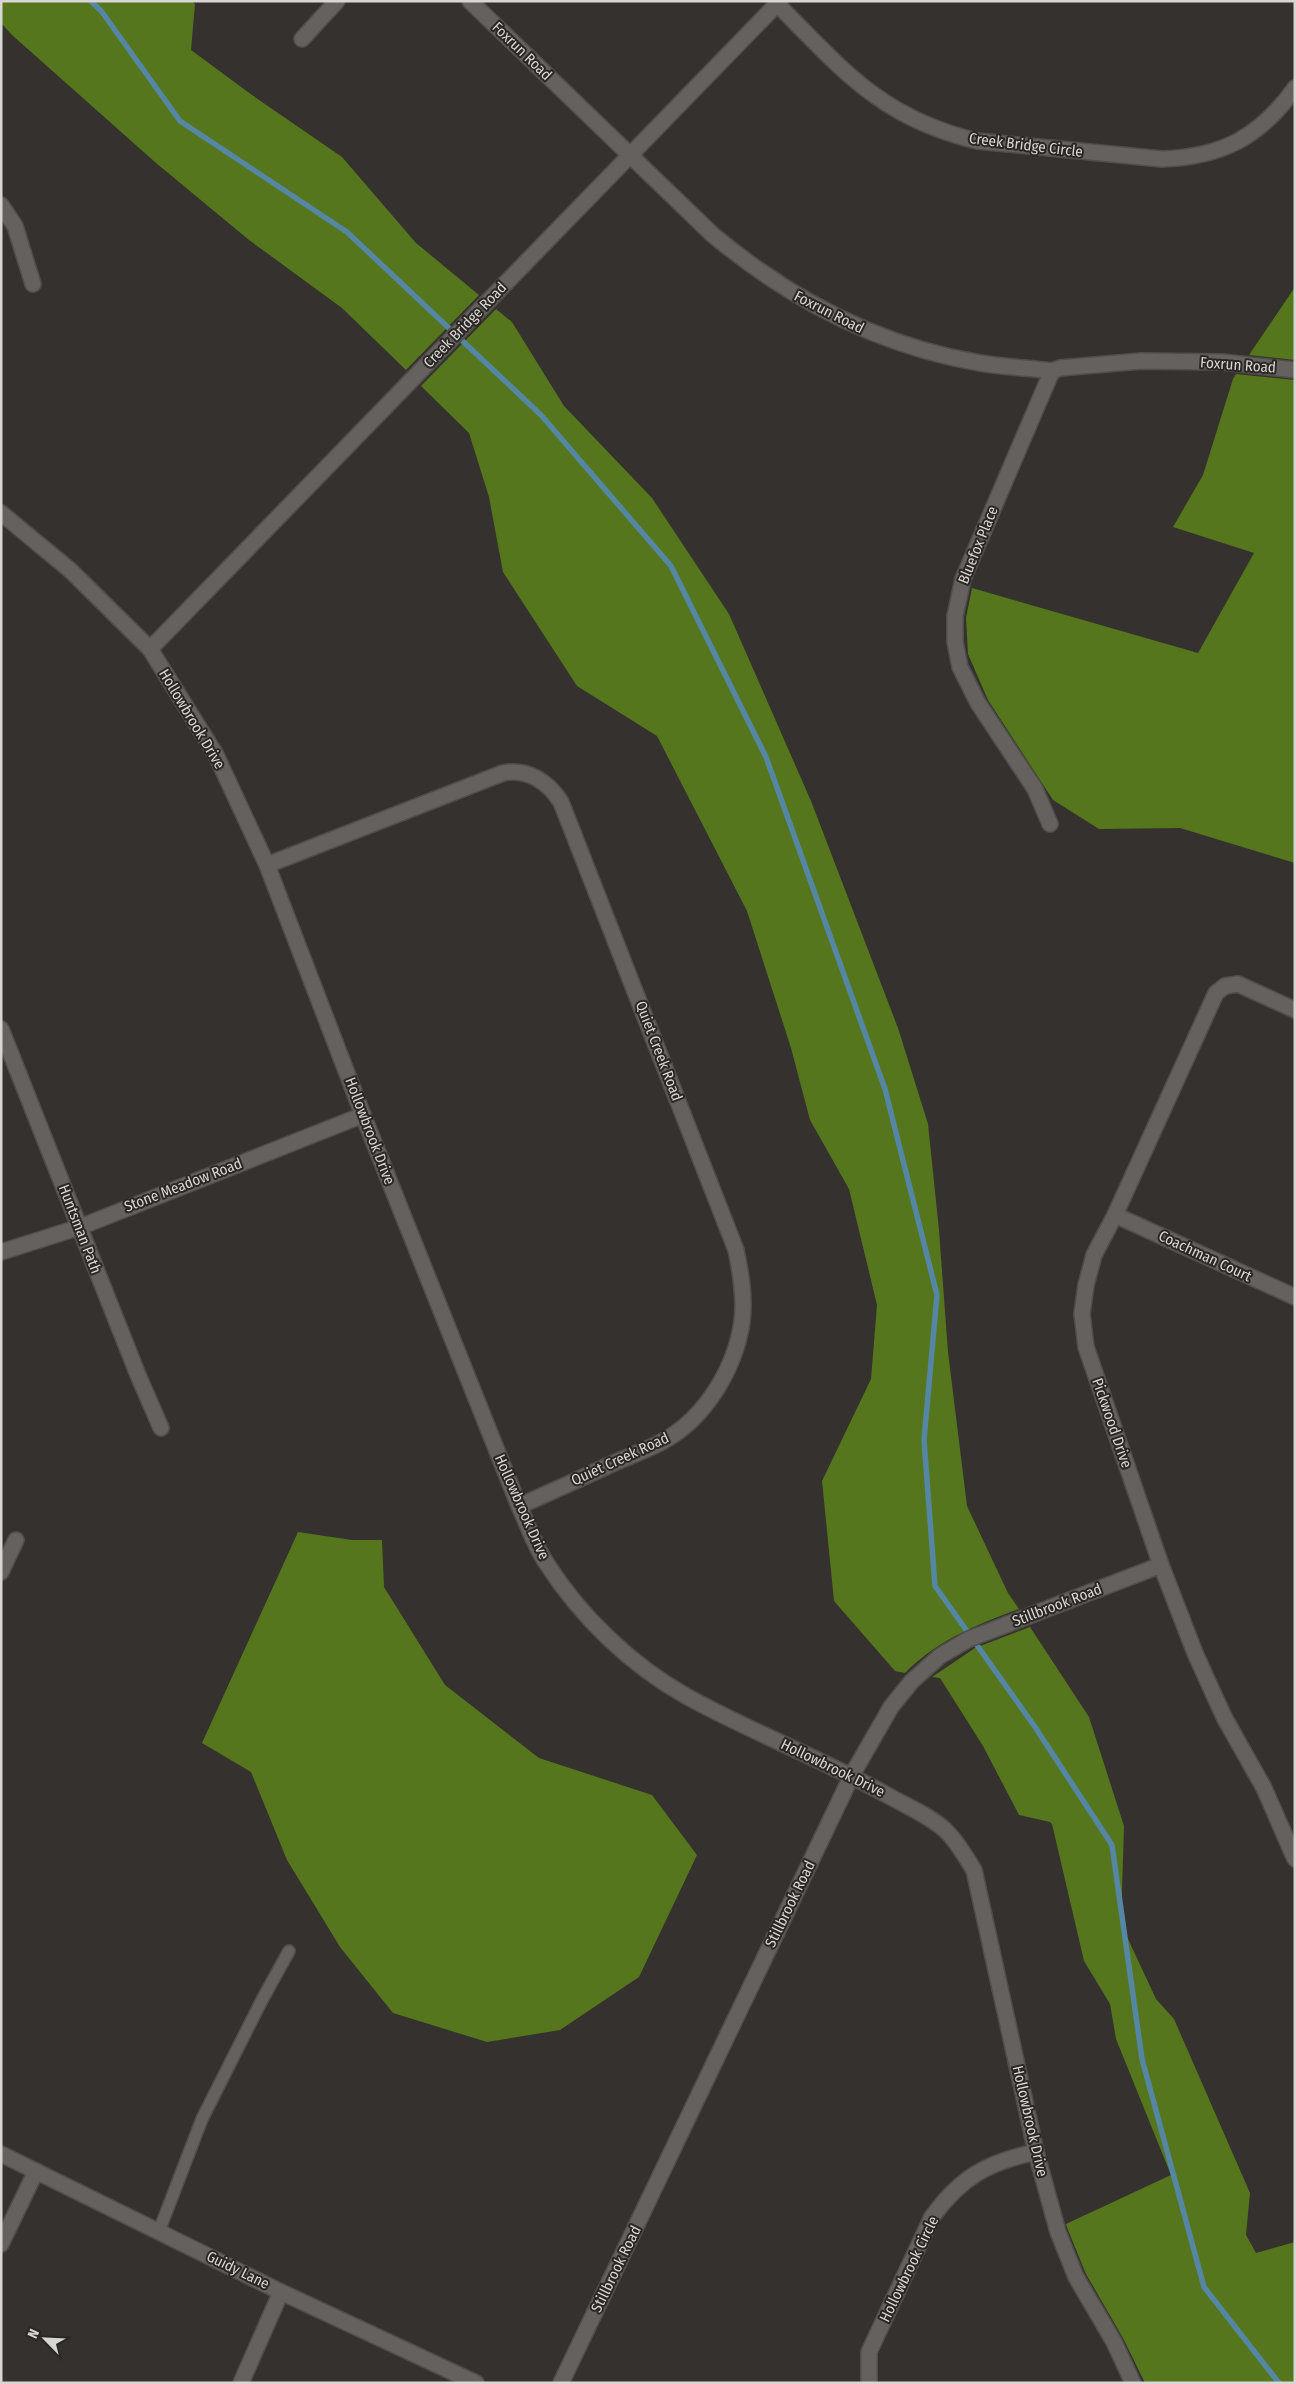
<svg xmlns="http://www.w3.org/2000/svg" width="1296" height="2384" viewBox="0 0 1296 2384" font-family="'Fira Sans Condensed',sans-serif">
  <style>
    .forest { fill: #55761c }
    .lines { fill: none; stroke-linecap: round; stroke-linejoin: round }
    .stream { stroke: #5586a4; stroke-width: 5.5 }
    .service-casing { stroke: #504e4b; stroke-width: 14 }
    .minor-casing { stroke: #504e4b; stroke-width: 18 }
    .tertiary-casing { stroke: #504e4b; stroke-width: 18 }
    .service { stroke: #64615e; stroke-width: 11 }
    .minor { stroke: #64615e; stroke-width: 15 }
    .tertiary { stroke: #64615e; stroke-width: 15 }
    .labels { text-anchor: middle; stroke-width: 4; stroke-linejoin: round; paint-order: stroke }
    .street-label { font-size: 15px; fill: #d8d6d4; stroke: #2a2724 }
  </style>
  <rect width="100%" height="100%" fill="#34312e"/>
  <!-- forest -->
  <g class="forest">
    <path d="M1,1h191l3,3 -4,46 61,45 90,62 74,86 63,52 -73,75 -64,-62 -93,-68 -93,-77 -144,-128 -11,-12z"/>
    <path d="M1295,287v73l-46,-5z"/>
    <path d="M496,309l16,13 52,84 88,92 77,116 82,187 87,227 30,96 11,106 9,122 19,154 41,87 11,16c-43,16 -81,31 -114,64l-10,-2 -61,-70 -12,-120 49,-102 6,-74 -28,-116 -39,-69 -19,-72 -44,-137 -90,-175 -80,-50 -74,-114 -14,-75 -20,-64 -48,-47z"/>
    <path d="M1236,374l59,6v483l-115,-35 -81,1 -46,-29 -65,-100 -20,-46 -2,-36 6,-30 226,65 56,-100 -81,-26 30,-52 30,-96z"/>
    <path d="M298,1532l54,8h30l2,47 61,98 94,73 113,37 45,60 -58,122 -79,53 -73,12 -94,-29 -53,-66 -53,-87 -36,-88 -49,-29z"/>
    <path d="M1030,1627l59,90 35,109 -3,98 35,75 18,20 76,174 -4,42 10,18 39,-11v141h-150l-22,-45 -37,-64 -18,-44 -2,-6 105,-49 -55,-136 -6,-35 -26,-43 -32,-137 -2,-2 -31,-7 -36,-69 -43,-68 -8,-1 43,-29z"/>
  </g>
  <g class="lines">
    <!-- stream -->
    <path class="stream" d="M91,1l11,11 78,109 167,111 194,183 130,151 95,191 119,332 52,206 -13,145 11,146 100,141 77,118 30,214 62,228 75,96"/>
    <!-- service casing -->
    <g class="service-casing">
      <path id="service" d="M159,2231l43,-112 60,-119 27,-49"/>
    </g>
    <!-- minor casing -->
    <g class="minor-casing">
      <g id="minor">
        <path d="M470,1l243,234c78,65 166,111 267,128 24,4 48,5 72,8l8,-3 81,-7 81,1 73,8"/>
        <path d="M777,4c67,67 104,114 200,137l185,18c60,-2 98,-22 133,-71"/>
        <path d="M302,39l35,-38"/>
        <path d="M1,205l14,21 18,58"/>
        <path d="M1,513l69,57 80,79 66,106 51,110 96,250 156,391c9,19 16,41 28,58 34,53 84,101 139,132 65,36 136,63 201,99 19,11 42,20 58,35 12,11 20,26 29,40l62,282 22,80 18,45 38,65 19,41"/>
        <path d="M150,649l630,-648"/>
        <path d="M1050,824l-15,-35 -57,-86 -18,-36 -5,-25v-26l8,-37 89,-208"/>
        <path d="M267,865l236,-92c25,-5 45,9 58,29l175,448c5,24 9,48 6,72 -7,46 -36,95 -77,118 -15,9 -33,15 -49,22 -32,15 -65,30 -97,44"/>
        <path d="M1295,1010l-57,-26 -13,2 -9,7 -101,222 -21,40 -8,30 -4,29 4,33 75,218 34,88 29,64 40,71 31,71"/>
        <path d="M1,1029l137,346 23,53"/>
        <path d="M1115,1215l180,82"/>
        <path d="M1,1252l79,-25 283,-112"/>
        <path d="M1,1572l15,-32"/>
        <path d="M1,2244l35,-73"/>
        <path d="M241,2383l40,-91"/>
        <path d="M561,2383l291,-608 39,-68 21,-26 28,-25 29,-17 192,-74"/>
        <path d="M869,2383v-31l63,-135c29,-40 56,-55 104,-65"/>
      </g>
    </g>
    <!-- tertiary casing -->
    <g class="tertiary-casing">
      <path id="tertiary" d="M1,2154l280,138 195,91"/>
    </g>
    <!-- service -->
    <use href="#service" class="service"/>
    <!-- minor -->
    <use href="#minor" class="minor"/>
    <!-- tertiary -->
    <use href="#tertiary" class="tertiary"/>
  </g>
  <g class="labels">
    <!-- street labels -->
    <g class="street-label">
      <text transform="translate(522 51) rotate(44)" y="5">Foxrun Road</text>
      <text transform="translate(1026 145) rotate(7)" y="5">Creek Bridge Circle</text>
      <text transform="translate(829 312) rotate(27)" y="5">Foxrun Road</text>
      <text transform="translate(465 325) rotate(-46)" y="5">Creek Bridge Road</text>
      <text transform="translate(1238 365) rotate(4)" y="5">Foxrun Road</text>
      <text transform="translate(978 545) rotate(-68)" y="5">Bluefox Place</text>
      <text transform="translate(192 719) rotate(59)" y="5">Hollowbrook Drive</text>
      <text transform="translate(659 1051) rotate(69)" y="5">Quiet Creek Road</text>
      <text transform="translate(370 1131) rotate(69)" y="5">Hollowbrook Drive</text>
      <text transform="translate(183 1185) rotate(-21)" y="5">Stone Meadow Road</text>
      <text transform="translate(80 1229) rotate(69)" y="5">Huntsman Path</text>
      <text transform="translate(1205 1256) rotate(25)" y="5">Coachman Court</text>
      <text transform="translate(1112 1423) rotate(71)" y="5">Pickwood Drive</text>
      <text transform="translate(620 1459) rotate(-25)" y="5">Quiet Creek Road</text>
      <text transform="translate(522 1507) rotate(66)" y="5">Hollowbrook Drive</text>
      <text transform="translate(1057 1605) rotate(-21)" y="5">Stillbrook Road</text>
      <text transform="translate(833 1768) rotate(26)" y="5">Hollowbrook Drive</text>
      <text transform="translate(790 1904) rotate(-64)" y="5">Stillbrook Road</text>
      <text transform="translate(1030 2121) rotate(77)" y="5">Hollowbrook Drive</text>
      <text transform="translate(616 2269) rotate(-64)" y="5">Stillbrook Road</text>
      <text transform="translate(909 2269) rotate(-64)" y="5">Hollowbrook Circle</text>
      <text transform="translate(238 2270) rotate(26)" y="5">Guidy Lane</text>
    </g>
  </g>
  <!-- border -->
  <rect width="1296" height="2384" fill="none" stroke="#d8d6d4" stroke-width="5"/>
  <!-- north arrow -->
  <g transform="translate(45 2339) rotate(294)" stroke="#2a2724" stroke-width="4" paint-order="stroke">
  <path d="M0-4L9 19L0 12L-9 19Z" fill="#d8d6d4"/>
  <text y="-8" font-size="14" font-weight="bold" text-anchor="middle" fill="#d8d6d4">N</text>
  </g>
</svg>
